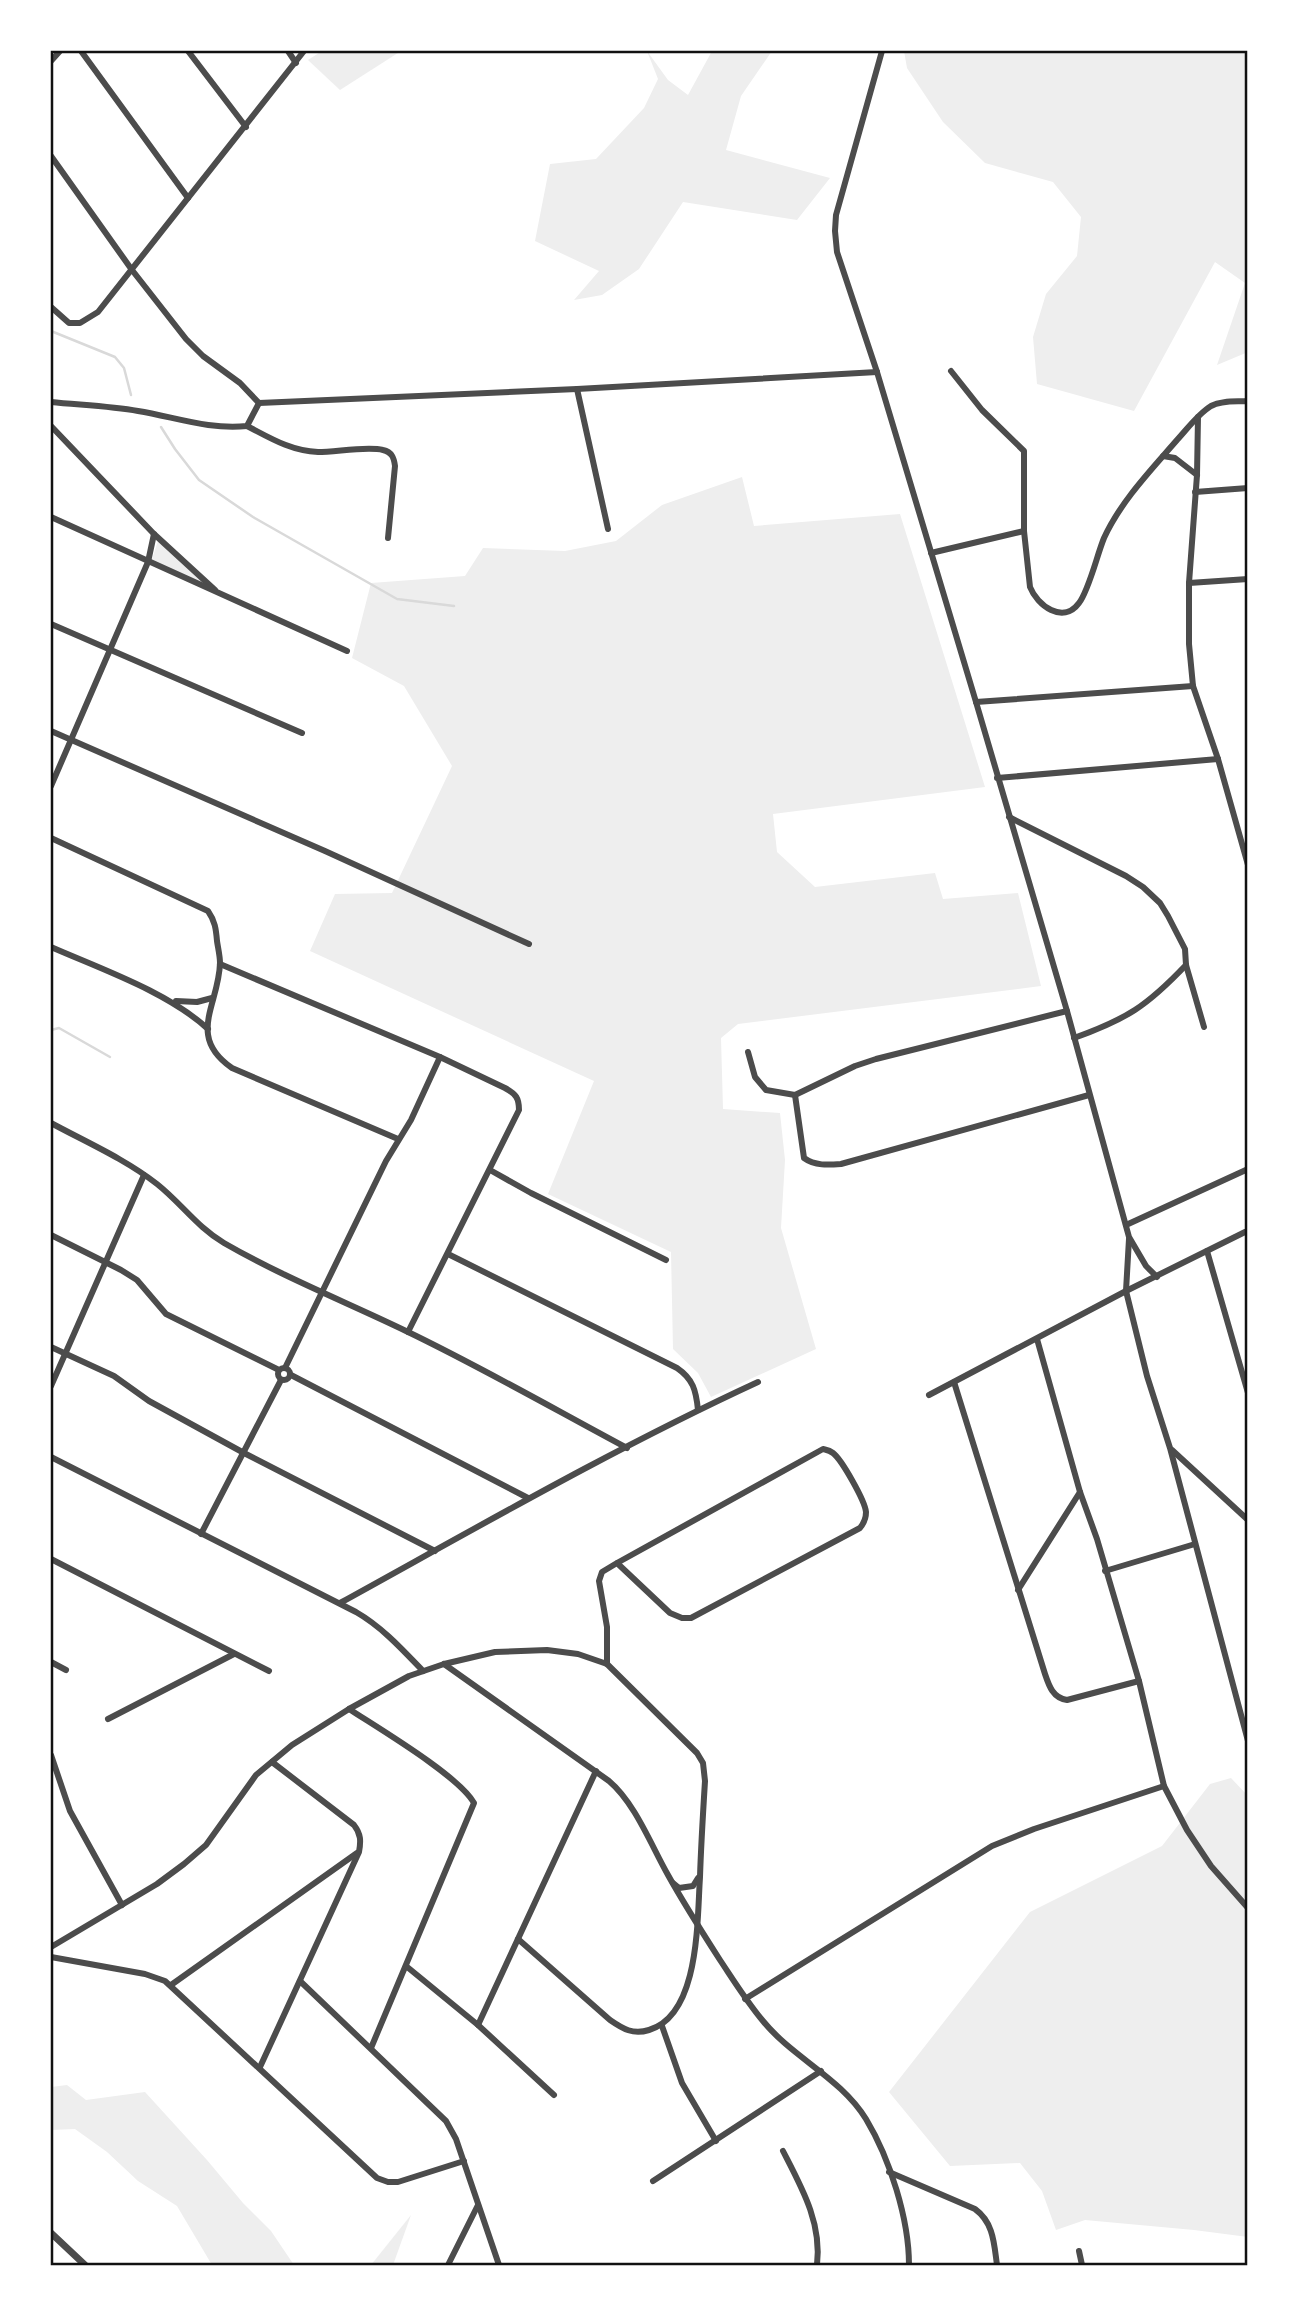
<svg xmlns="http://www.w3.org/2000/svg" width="1299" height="2316" viewBox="0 0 1299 2316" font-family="'Alegreya Sans',sans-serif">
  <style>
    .green { fill: #eee }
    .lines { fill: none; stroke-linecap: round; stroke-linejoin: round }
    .stream { stroke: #d9d9d9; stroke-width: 2.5 }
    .minor { stroke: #4c4c4c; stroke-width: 6 }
    .tertiary { stroke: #4c4c4c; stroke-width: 7 }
    .neatline { fill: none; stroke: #111; stroke-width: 2.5 }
  </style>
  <rect width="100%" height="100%" fill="#fff"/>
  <!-- green -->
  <g class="green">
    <path d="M322,51h79l-61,39 -32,-30z"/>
    <path d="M647,51l21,29 20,15 24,-44h60l-31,45 -15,54 104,28 -33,42 -114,-18 -44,67 -37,26 -28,5 25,-29 -64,-30 15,-77 46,-5 48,-51 14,-29z"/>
    <path d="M904,51h344v301l-31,13 28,-82 -30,-21 -81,149 -97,-27 -4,-47 13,-43 31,-38 4,-39 -28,-35 -68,-19 -42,-41 -36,-54z"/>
    <path d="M742,477l12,49 146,-12 85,273 -212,27 4,38 38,35 120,-14 8,26 75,-6 23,93 -303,38 -17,14 2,71 57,4 5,47 -4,68 35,121 -105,48 -13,-24 -25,-24 -2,-97 -123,-58 46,-113 -284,-130 25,-57 57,-1 60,-127 -48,-80 -52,-28 19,-75 94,-7 18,-28 82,3 51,-10 46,-36z"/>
    <path d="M158,541l58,51 -65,-30z"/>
    <path d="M1231,1778l17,18v441l-54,-7 -109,-10 -29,10 -14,-39 -22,-28 -70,3 -61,-74 141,-180 132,-66 48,-62z"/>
    <path d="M67,2085l19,15 59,-8 62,68 36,43 28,28 23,34h-82l-35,-59 -39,-25 -31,-29 -32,-23 -24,1v-43z"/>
    <path d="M411,2215l-18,50h-22z"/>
  </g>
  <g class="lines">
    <!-- stream -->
    <g class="stream">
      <path d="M51,331l64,26 9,11 7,27"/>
      <path d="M161,427l14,22 24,31 54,37 144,82 57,7"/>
      <path d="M51,1030l8,-2 51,29"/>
    </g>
    <!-- minor -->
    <g class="minor">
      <path d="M81,51l107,147"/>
      <path d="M188,51l58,76"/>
      <path d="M288,51l8,12"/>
      <path d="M882,51l-46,164 -1,16 2,21 40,120 99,330 91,309 62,226 17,29 11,11"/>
      <path d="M51,61l9,-10"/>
      <path d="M51,156l81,114 54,69 17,17 37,27 19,20 318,-14 300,-17"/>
      <path d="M51,307l18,16h11l18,-11 206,-261"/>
      <path d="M951,371l31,39 42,41v80l6,56c7,18 33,38 49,16 10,-13 18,-48 25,-65 17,-37 47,-68 73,-98 11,-12 21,-26 34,-34 11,-6 26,-4 37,-5"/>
      <path d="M577,389l31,140"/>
      <path d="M51,402c29,3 59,4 87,9 37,6 71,19 109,15l12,-23"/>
      <path d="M1198,417l-1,58 -8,108v61l4,42 25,73 30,106"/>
      <path d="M51,426l103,108 61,56"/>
      <path d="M247,426c23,12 44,25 71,26 18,0 49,-6 65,-2 9,2 11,8 12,16l-7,72"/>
      <path d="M1163,456l12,2 22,17"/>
      <path d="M1195,492l53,-4"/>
      <path d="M51,517l296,134"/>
      <path d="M931,553l93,-22"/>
      <path d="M1189,583l59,-4"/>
      <path d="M51,624l251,109"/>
      <path d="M976,702l217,-16"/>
      <path d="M51,731l274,120 204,93"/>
      <path d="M997,778l221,-19"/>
      <path d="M51,786l97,-224 6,-28"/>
      <path d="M1009,817l117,59 17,11 17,16 8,13 17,33 1,16 18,62"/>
      <path d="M51,838l157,73c7,10 8,18 9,30 1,7 3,15 3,22 -1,42 -34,73 12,105l166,71"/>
      <path d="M51,947c50,22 117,45 157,82"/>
      <path d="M220,964l220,93 65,31c11,6 14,10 14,22l-111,222"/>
      <path d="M176,1001l21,1 15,-4"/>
      <path d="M1074,1038c53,-19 73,-32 112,-73"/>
      <path d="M748,1052l7,25 11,13 29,5"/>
      <path d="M795,1095l9,63c11,8 24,7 37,6l248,-69"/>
      <path d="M795,1095l60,-29 21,-7 191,-48"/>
      <path d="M51,1123c35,19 74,36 106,61 24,19 40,43 67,59 59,34 122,59 182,88 75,36 148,78 221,117"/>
      <path d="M490,1170l41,23 135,67"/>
      <path d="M1126,1225l122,-56"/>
      <path d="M51,1235l70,35 16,10 29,34 113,56"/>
      <path d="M1129,1239l-3,52 21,85 23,72 78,293"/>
      <path d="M1207,1251l41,142"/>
      <path d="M448,1254l229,114c16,11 19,22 21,42"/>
      <path d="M1037,1339l43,153 17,47 42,142 25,105 23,44 24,36 37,42"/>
      <path d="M51,1347l63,29 35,25 95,52 191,98"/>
      <circle cx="284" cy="1374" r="6"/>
      <path d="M285,1368l101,-207 25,-41 29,-63"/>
      <path d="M291,1375l237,123"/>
      <path d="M954,1382l91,292c4,12 8,24 22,26l72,-19"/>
      <path d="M51,1386l93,-211"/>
      <path d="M929,1395l197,-104 119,-59"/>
      <path d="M1172,1450l76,70"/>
      <path d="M51,1457l305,155c26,15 46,37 67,59"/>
      <path d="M201,1534l80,-154"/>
      <path d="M51,1559l218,112"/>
      <path d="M1105,1571l90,-27"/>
      <path d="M1018,1590l62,-98"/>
      <path d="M340,1603c138,-76 275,-155 418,-221"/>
      <path d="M51,1662l15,8"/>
      <path d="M444,1664l165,117c26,22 42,64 59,94 16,29 34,57 52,85 14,21 27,42 43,61 30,37 78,57 103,98 24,40 43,100 43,146"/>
      <path d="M607,1664v-37l-8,-46 3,-9 15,-9 206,-114c4,1 6,1 10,4 9,7 32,48 33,59 0,6 -2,11 -6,16l-169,90h-9l-12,-5 -53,-50"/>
      <path d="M349,1709c29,19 110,67 125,94l-103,245"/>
      <path d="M108,1719l126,-65"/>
      <path d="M51,1755l19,56 52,94"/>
      <path d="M673,1883l6,5 14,-2 5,-8"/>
      <path d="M51,1947l106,-63 27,-20 22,-19 50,-70 36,-30 57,-36 60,-33 35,-12 51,-12 52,-2 31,4 29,10 90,89 6,10 2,18c-2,32 -4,64 -5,96 -3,43 0,138 -51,153 -16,5 -26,-1 -39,-10l-92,-81"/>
      <path d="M51,1957l94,17 20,7 212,197 11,4h10l66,-21"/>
      <path d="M406,1966l72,59 76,70"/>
      <path d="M300,1981l146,140 10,18 43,126"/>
      <path d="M171,1985l186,-132"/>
      <path d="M745,1999l247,-153 42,-17 130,-43"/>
      <path d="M478,2025l118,-254"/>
      <path d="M662,2026l20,57 34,58"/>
      <path d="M260,2067l99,-215c2,-11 2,-18 -5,-27l-82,-63"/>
      <path d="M783,2151c19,37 39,72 34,114"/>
      <path d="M889,2172l86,37c19,14 19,35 22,56"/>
      <path d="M653,2181l168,-110"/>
      <path d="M1079,2251l3,14"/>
      <path d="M448,2265l30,-60"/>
    </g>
    <!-- tertiary -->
    <path class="tertiary" d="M51,2233l34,32"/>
  </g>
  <!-- border -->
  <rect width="1299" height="2316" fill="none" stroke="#ffffff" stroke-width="105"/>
  <rect x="52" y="52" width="1194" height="2212" class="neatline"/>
</svg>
